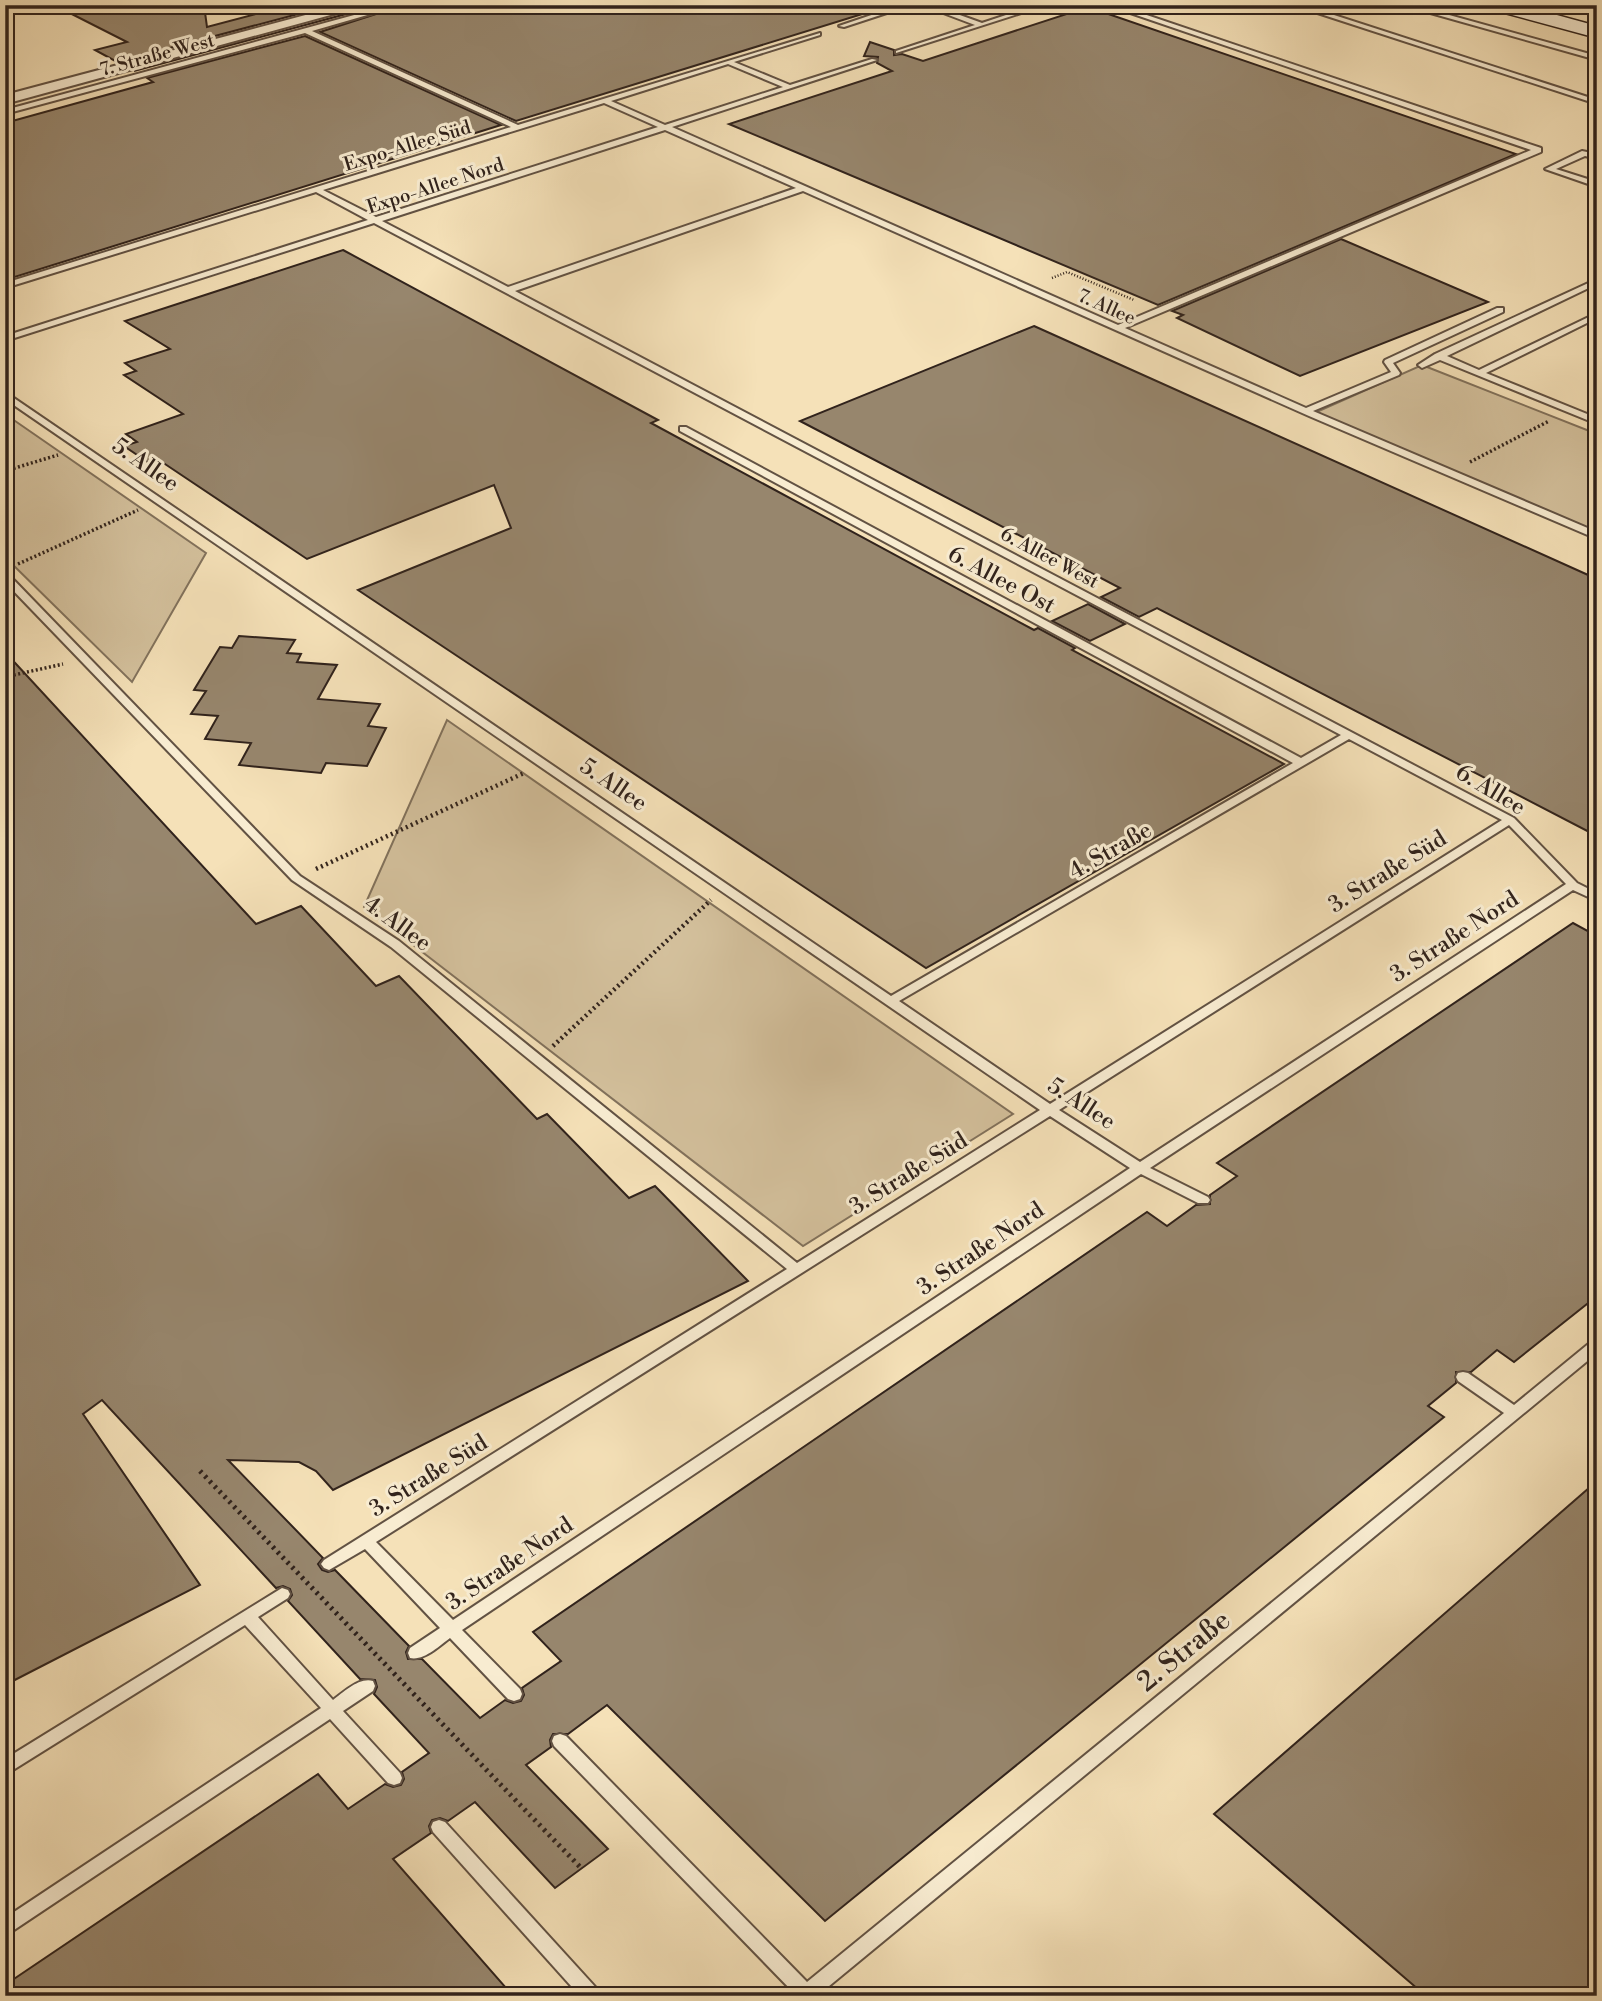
<svg xmlns="http://www.w3.org/2000/svg" width="1602" height="2001" viewBox="0 0 1602 2001" font-family="'Libre Bodoni',serif">
  <style>
    .green { fill: #d4c19d; stroke: #82725c; stroke-width: 2 }
    .building { fill: #97866d; stroke: #31231c; stroke-width: 2 }
    .lines { fill: none; stroke-linecap: round; stroke-linejoin: round }
    .lane-casing { stroke: #625243; stroke-width: 4 }
    .street-casing { stroke: #625243; stroke-width: 4 }
    .secondary-casing { stroke: #31231c; stroke-width: 3 }
    .path-far3 { stroke: #31231c; stroke-width: 2.5; stroke-dasharray: 1 2; stroke-linecap: butt }
    .path-far2 { stroke: #31231c; stroke-width: 3.5; stroke-dasharray: 2 2.5; stroke-linecap: butt }
    .path-far1 { stroke: #31231c; stroke-width: 4.5; stroke-dasharray: 2 3.5; stroke-linecap: butt }
    .path { stroke: #31231c; stroke-width: 5; stroke-dasharray: 2.5 4.5; stroke-linecap: butt }
    .lane { fill: #f8ecd1; fill-rule: evenodd }
    .street { fill: #f8ecd1; fill-rule: evenodd }
    .secondary { fill: #f8ecd1; fill-rule: evenodd }
    .path-bridge { stroke: #31231c; stroke-width: 5; stroke-dasharray: 2.5 4.5; stroke-linecap: butt }
    .labels { text-anchor: middle; stroke-width: 6; stroke-linejoin: round; paint-order: stroke }
    .far-street-label { font-size: 19px; fill: #31231c; stroke: #f8ecd1 }
    .street-label { font-size: 23px; fill: #31231c; stroke: #f8ecd1 }
    .near-street-label { font-size: 28px; fill: #31231c; stroke: #f8ecd1 }
  </style>
  <rect width="100%" height="100%" fill="#f5e1b8"/>
  <filter id="stains"><feTurbulence type="fractalNoise" baseFrequency=".00286" numOctaves="4"/><feColorMatrix values="0 0 0 0 .2 0 0 0 0 .09 0 0 0 0 .02 0 0 0 .5 -.17"/></filter>
  <radialGradient id="worn" r=".72"><stop offset=".6" stop-color="#630" stop-opacity="0"/><stop offset="1" stop-color="#630" stop-opacity=".3"/></radialGradient>
  <!-- green -->
  <g class="green">
    <path d="M1422,365l175,69v102l-285,-122z"/>
    <path d="M5,414l201,139 -74,129 -127,-125z"/>
    <path d="M447,720l566,394 -210,132 -439,-339z"/>
  </g>
  <!-- building -->
  <g class="building">
    <path d="M54,5h150l3,22 64,-17 61,-5 -215,57 -22,-12 32,-8z"/>
    <path d="M369,5h11l-246,66 234,-63z"/>
    <path d="M404,5h467l1,6 -356,110 -196,-89z"/>
    <path d="M1088,7l428,147 -358,151 -429,-181 163,-53 -15,-8 1,-6 -14,-1 6,-14 24,8v5l8,-1 21,7z"/>
    <path d="M305,36l196,89 -496,155v-157l148,-41 -6,-4z"/>
    <path d="M1341,239l147,63 -188,74 -123,-58 6,-3 -11,-4z"/>
    <path d="M343,250l315,170 -7,3 383,207 4,-2 37,20 -3,2 212,114 -358,204 -568,-378 153,-62 -17,-43 -187,74 -148,-99 -10,3 -25,-17 13,-4 -11,-8 57,-20 -59,-39 12,-4 -11,-8 45,-14 -45,-28z"/>
    <path d="M1034,326l563,253v257l-440,-228 -18,9 -38,-20 19,-9 -320,-167z"/>
    <path d="M1088,604l37,20 -35,17 -38,-20z"/>
    <path d="M239,636l56,4 -8,13 14,1 -4,8 40,3 -19,34 62,5 -12,22 18,2 -19,38 -41,-3 -5,10 -82,-8 12,-22 -46,-4 13,-23 -27,-2 15,-23 -12,-1 26,-43 12,1z"/>
    <path d="M5,652l251,272 45,-18 75,80 23,-10 138,143 10,-5 82,84 26,-12 93,95 -415,209 -17,-19 -17,-9 -71,-2 95,98 -5,6 4,6 6,2 7,-2 74,76 -3,6 2,7h14l58,59 25,-18 8,3 8,-2 3,-6 -2,-7 39,-27 -28,-29 614,-420 20,14 29,-21 14,-1v-9l27,-19 -20,-13 356,-240 24,13v360l-83,66 -17,-12 -26,22h-15v11l-28,23 16,11 -619,504 -218,-216 -39,29h-15l-3,6 1,7 -25,18 82,84 -53,39 -80,-86 -27,19 -8,-3 -8,2 -3,6 2,7 -38,26 120,137h-508v-11l313,-211 30,35 37,-25 8,3 8,-2 3,-6 -2,-7 27,-19 -55,-59 3,-7 -2,-7 -15,-1 -72,-78 4,-6 -2,-6 -7,-3 -7,2 -174,-188 -19,14 117,171 -195,100z"/>
    <path d="M1597,1481v515h-171l-212,-182z"/>
  </g>
  <g class="lines">
    <!-- lane casing -->
    <g class="lane-casing">
      <g id="lane">
        <path d="M391,5h11l-90,26 206,94 302,-92v2l-86,27 56,23 82,-26 5,1 -205,67 446,198 413,-175 -424,-145h10l424,143v4l-416,176 181,80 85,-36 -7,-10 1,-2 112,-52h6v4l-110,51 7,10 -1,2 -86,36 284,121v7l-288,-123 -506,-225 -288,100 999,527 63,65 20,10v8l-24,-11 -423,278 58,29 2,3 -2,3h-10l-57,-29 -679,456 58,59 2,5 -2,5 -6,2 -6,-2 -58,-61c-11,8 -26,23 -40,20l-2,-5 2,-5 30,-20 -75,-79 -36,21 -5,-2 -3,-4 3,-4 463,-291 -396,-322 -99,-67 -287,-298v-9l3,1 292,302 99,65 398,322 243,-153 -1035,-711v-7l886,604 402,-233 -613,-332v-4h6l615,331 40,-23 -967,-512 -369,118v-5l363,-116 -52,-28 -311,96v-5l506,-156 -206,-94 -300,81v-4zM728,64l55,23 -118,38 -54,-24zM604,103l54,24 -282,90 -53,-27zM665,130l131,58 -288,99 -126,-66zM1349,739l153,81 -452,284 -151,-103zM1509,825l57,59 -426,278 -81,-52zM1050,1116l80,52 -677,452 -77,-78z"/>
        <path d="M901,5h10l-67,22 -5,-1z"/>
        <path d="M922,5h10l50,18 54,-18h10l-150,48v-2l79,-26z"/>
        <path d="M1293,5h10l294,95v4z"/>
        <path d="M1402,5h11l184,51v4z"/>
        <path d="M1582,151l15,3v5l-12,-3 -29,13 41,13v5l-52,-18z"/>
        <path d="M1597,279v5l-150,72 32,14 118,-57v5l-111,55 111,45v6l-157,-64 -18,8 -4,-3 17,-11z"/>
        <path d="M1597,1340v13l-780,643h-23l1,-2 -241,-248 -2,-5 2,-5 6,-2 6,2 241,246 697,-569 -46,-32 -2,-4 2,-4 5,-1 5,1 46,32 78,-64z"/>
        <path d="M282,1588l6,2 2,4 -2,4 -30,19 75,83c11,-8 26,-23 40,-19l2,5 -2,5 -30,20 57,62 2,5 -2,5 -6,2 -6,-2 -58,-64 -325,217v-18l316,-210 -76,-83 -240,150v-16z"/>
        <path d="M439,1820l6,2 153,168 3,6h-21l-147,-164 -2,-5 2,-5z"/>
      </g>
    </g>
    <!-- street casing -->
    <g class="street-casing">
      <path id="street" d="M343,5h24l-362,99v-9z"/>
    </g>
    <!-- secondary casing -->
    <g class="secondary-casing">
      <path id="secondary" d="M1487,5h33l77,21v12l-107,-29z"/>
    </g>
    <!-- path-far3 -->
    <path class="path-far3" d="M1052,278l15,-6 67,28"/>
    <!-- path-far2 -->
    <g class="path-far2">
      <path d="M1470,462l79,-41"/>
      <path d="M5,471l53,-16"/>
      <path d="M18,564l120,-54"/>
      <path d="M5,677l58,-13"/>
    </g>
    <!-- path-far1 -->
    <g class="path-far1">
      <path d="M316,869l208,-96"/>
      <path d="M553,1046l158,-146"/>
    </g>
    <!-- path -->
    <path class="path" d="M500,1784l82,85"/>
    <!-- lane -->
    <use href="#lane" class="lane"/>
    <!-- street -->
    <use href="#street" class="street"/>
    <!-- secondary -->
    <use href="#secondary" class="secondary"/>
    <!-- path-bridge -->
    <path class="path-bridge" d="M200,1471l300,313"/>
  </g>
  <g class="labels">
    <!-- far-street labels -->
    <g class="far-street-label">
      <text transform="translate(157 54) rotate(-15)" y="7">7. Straße West</text>
      <text transform="translate(407 145) rotate(-17)" y="7">Expo-Allee Süd</text>
      <text transform="translate(435 185) rotate(-18)" y="7">Expo-Allee Nord</text>
      <text transform="translate(1107 306) rotate(24)" y="7">7. Allee</text>
      <text transform="translate(1050 557) rotate(28)" y="7">6. Allee West</text>
    </g>
    <!-- street labels -->
    <g class="street-label">
      <text transform="translate(146 464) rotate(35)" y="8">5. Allee</text>
      <text transform="translate(1002 579) rotate(28)" y="8">6. Allee Ost</text>
      <text transform="translate(614 784) rotate(34)" y="8">5. Allee</text>
      <text transform="translate(1491 789) rotate(31)" y="8">6. Allee</text>
      <text transform="translate(1110 850) rotate(-30)" y="8">4. Straße</text>
      <text transform="translate(1387 871) rotate(-32)" y="8">3. Straße Süd</text>
      <text transform="translate(398 923) rotate(36)" y="8">4. Allee</text>
      <text transform="translate(1454 936) rotate(-33)" y="8">3. Straße Nord</text>
      <text transform="translate(1082 1103) rotate(33)" y="8">5. Allee</text>
      <text transform="translate(908 1173) rotate(-32)" y="8">3. Straße Süd</text>
      <text transform="translate(980 1248) rotate(-34)" y="8">3. Straße Nord</text>
      <text transform="translate(428 1475) rotate(-32)" y="8">3. Straße Süd</text>
      <text transform="translate(509 1563) rotate(-34)" y="8">3. Straße Nord</text>
    </g>
    <!-- near-street labels -->
    <g class="near-street-label">
      <text transform="translate(1183 1650) rotate(-39)" y="10">2. Straße</text>
    </g>
  </g>
  <!-- margin -->
  <rect width="1602" height="2001" fill="none" stroke="#f5e1b8" stroke-width="28"/>
  <rect x="7" y="7" width="1588" height="1987" fill="none" stroke="#31231c" stroke-width="3.5"/>
  <rect x="14" y="14" width="1574" height="1973" fill="none" stroke="#31231c" stroke-width="2"/>
  <rect width="100%" height="100%" filter="url(#stains)"/>
  <rect width="100%" height="100%" fill="url(#worn)"/>
</svg>
